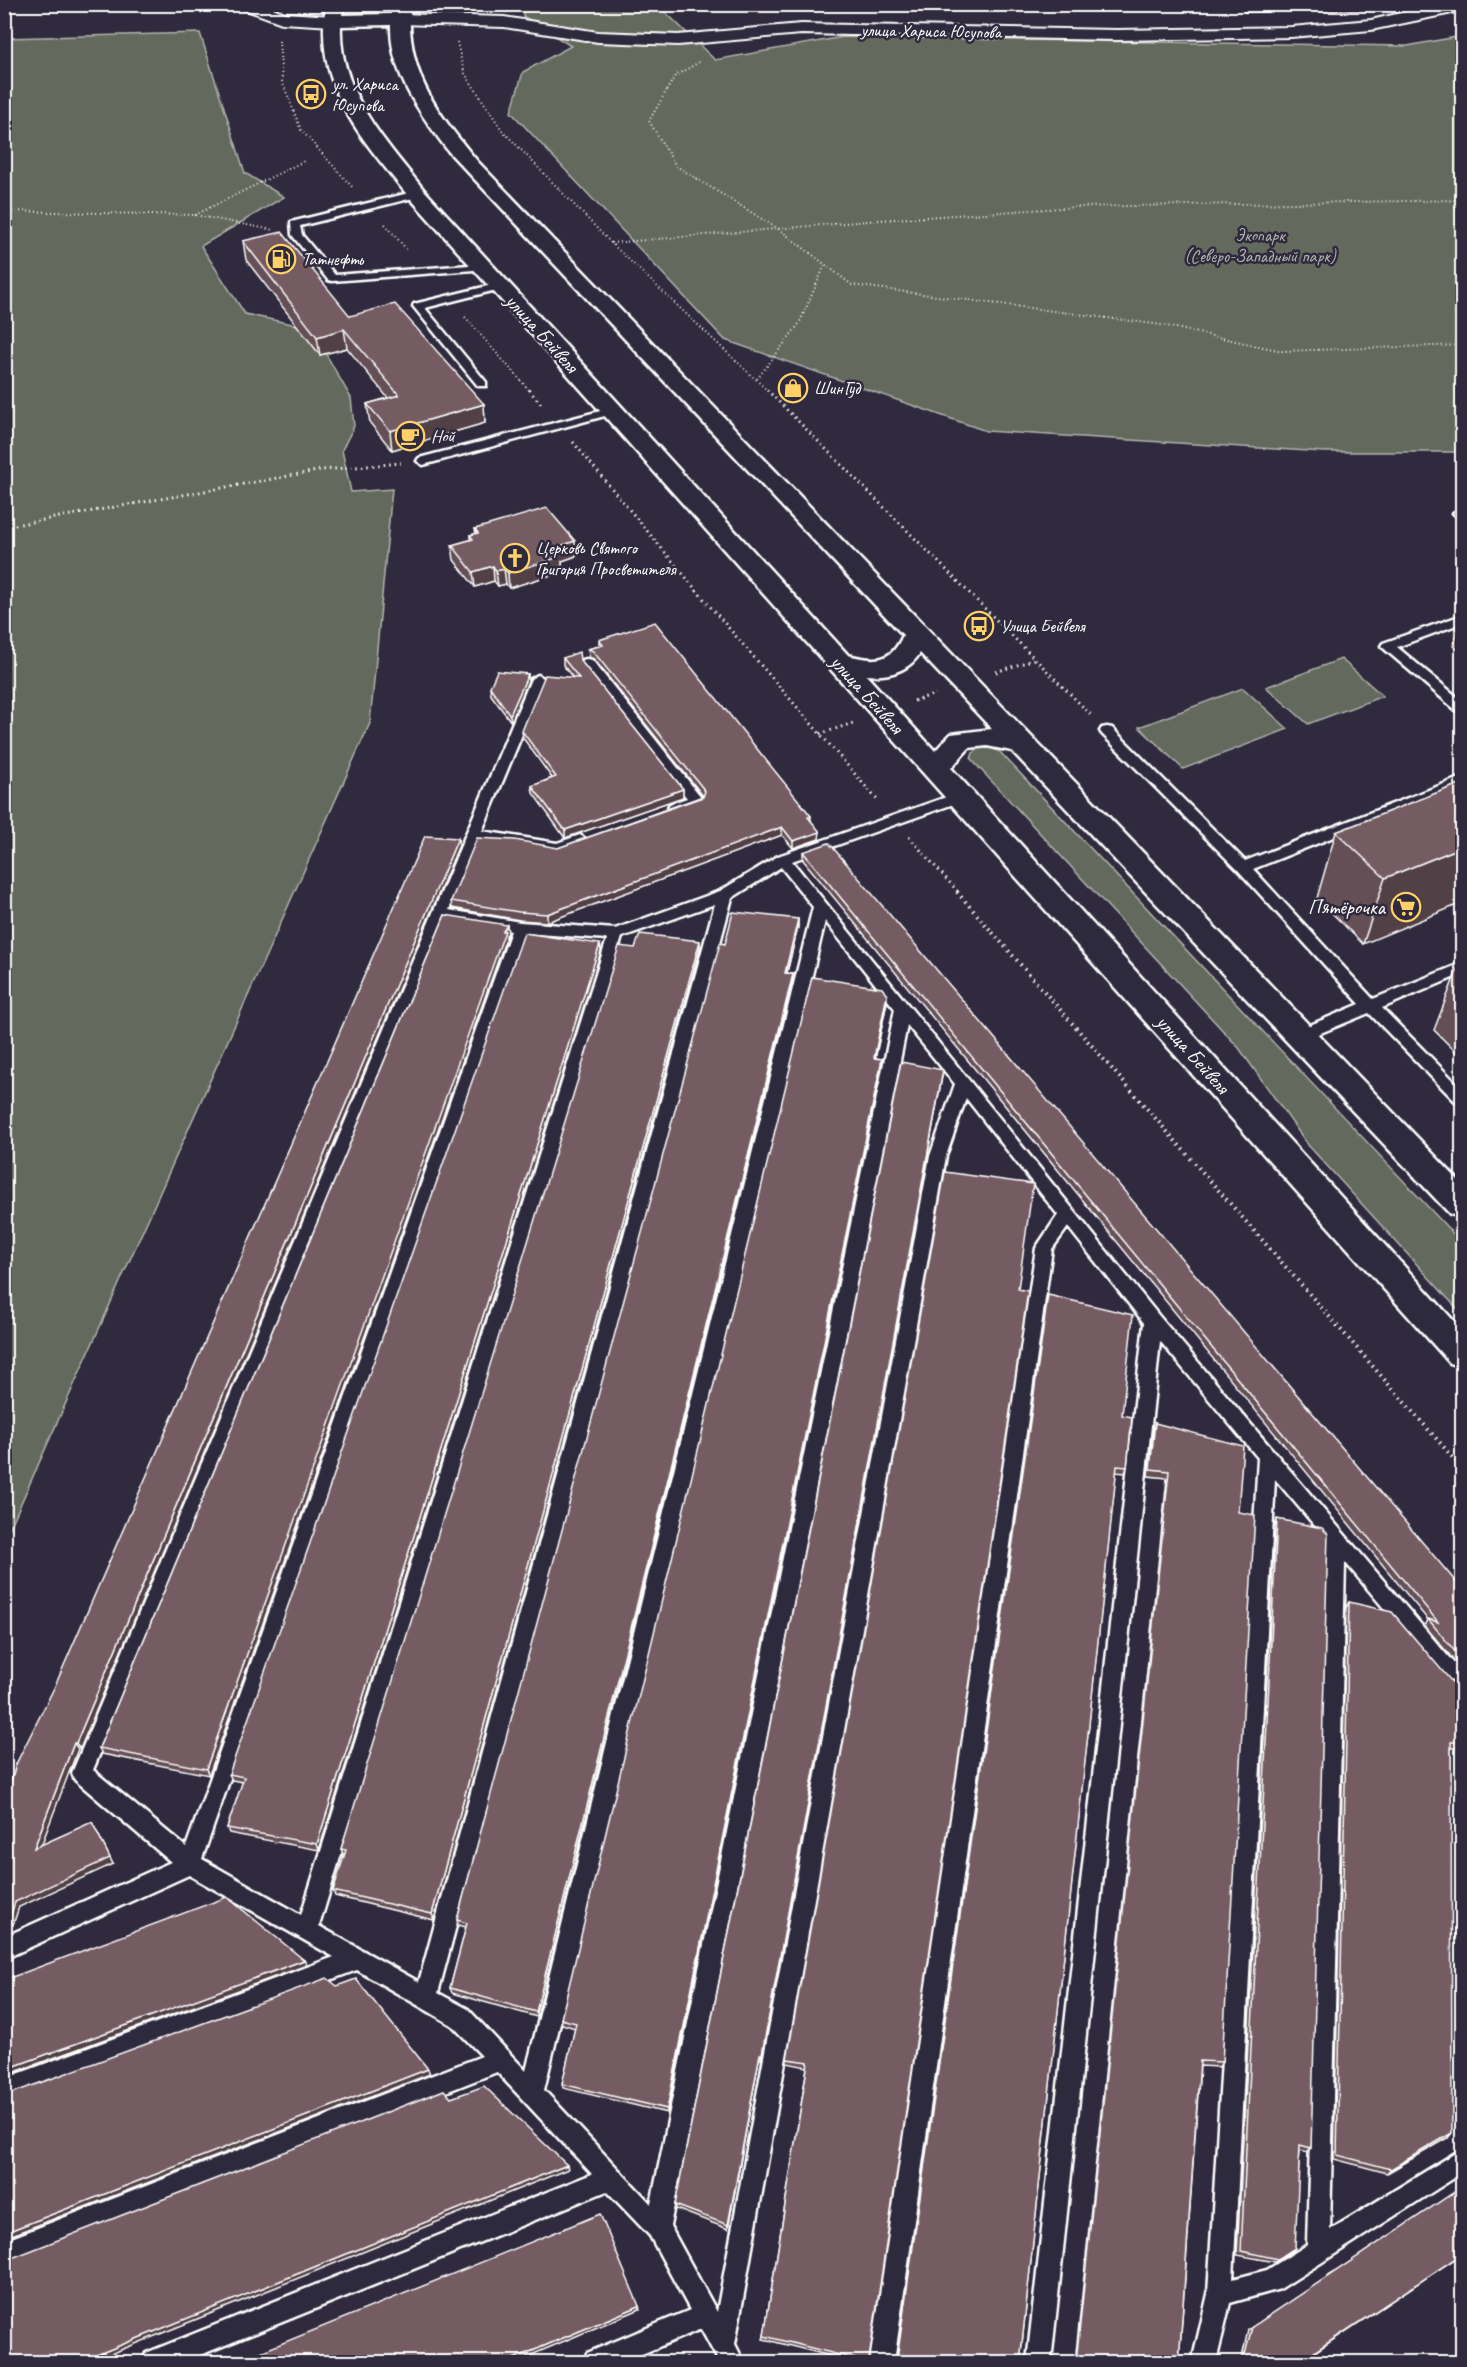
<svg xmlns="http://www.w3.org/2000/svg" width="1467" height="2367" viewBox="0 0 1467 2367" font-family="Caveat,sans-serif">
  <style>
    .green { fill: #646a5d; stroke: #b2b4ae; stroke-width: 1.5 }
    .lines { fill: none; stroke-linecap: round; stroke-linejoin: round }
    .service-casing { stroke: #fff; stroke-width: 5 }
    .minor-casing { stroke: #fff; stroke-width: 4 }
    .secondary-casing { stroke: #fff; stroke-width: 5 }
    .path-far2 { stroke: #fff; stroke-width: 2; stroke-dasharray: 1 3; stroke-linecap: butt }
    .path-far1 { stroke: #fff; stroke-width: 3; stroke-dasharray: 1.5 4; stroke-linecap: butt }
    .path { stroke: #fff; stroke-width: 4; stroke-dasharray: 1.5 4.5; stroke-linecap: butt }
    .service { fill: #2f2a3d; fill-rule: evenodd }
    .minor { fill: #2f2a3d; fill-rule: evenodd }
    .secondary { fill: #2f2a3d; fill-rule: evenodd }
    .wall { fill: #644f55; stroke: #fff; stroke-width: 1.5 }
    .shaded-wall { fill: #514045; stroke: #fff; stroke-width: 1.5 }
    .building { fill: #745c63; stroke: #fff; stroke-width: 1.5 }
    .labels { text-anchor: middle; stroke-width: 5; stroke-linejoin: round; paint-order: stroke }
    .far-street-label { font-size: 18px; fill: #fff; stroke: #2f2a3d }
    .far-poi-label { font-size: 18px; fill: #fff; stroke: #2f2a3d; text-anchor: start }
    .far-park-label { font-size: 18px; fill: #b2b4ae; stroke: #2f2a3d }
    .street-label { font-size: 21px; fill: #fff; stroke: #2f2a3d }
    .poi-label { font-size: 21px; fill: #fff; stroke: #2f2a3d; text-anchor: end }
  </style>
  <rect width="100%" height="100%" fill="#2f2a3d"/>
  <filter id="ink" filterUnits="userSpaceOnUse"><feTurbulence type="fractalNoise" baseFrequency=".0167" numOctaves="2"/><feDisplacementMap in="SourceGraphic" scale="12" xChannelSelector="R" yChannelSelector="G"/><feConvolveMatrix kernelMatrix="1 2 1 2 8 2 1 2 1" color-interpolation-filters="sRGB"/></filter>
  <g filter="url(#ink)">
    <!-- green -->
    <g class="green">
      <path d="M523,5h135l57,55 128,-23 564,9 55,-10v416h-137l-339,-21 -261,-91 -214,-228 12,-40 48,-26 -48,-30z"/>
      <path d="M200,33l45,140 39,24 -83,49 44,68 66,14 40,70 3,28 -12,24 9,42 41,-3 -22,234 -365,816v-1501z"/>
      <path d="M1341,659l42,37 -75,28 -42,-37z"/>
      <path d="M1243,688l45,41 -105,40 -44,-42z"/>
      <path d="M980,748h11l9,4 462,491v71l-154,-169 -69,-97 -268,-289 2,-6z"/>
    </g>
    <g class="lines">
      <!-- service casing -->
      <g class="service-casing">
        <g id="service">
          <path d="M417,191l4,1v4l-121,30 2,9 33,40 148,-11 4,1v4l-155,12 -4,-1 -36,-45 -1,-13z"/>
          <path d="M500,283l4,1v4l-79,20 61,74v4h-8l-65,-80 1,-2z"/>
          <path d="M612,408l6,3 -2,2 -193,52 -6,-4 2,-3z"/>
          <path d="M1462,508v12l-9,-7z"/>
          <path d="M1462,615v8l-65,24 65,54v11l-5,-1 -76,-65 2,-3z"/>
          <path d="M587,659l5,1 109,137 2,3 -2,3 -26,9 -5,-2 -2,-3 2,-3 17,-6 -105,-132 -2,-3 2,-3z"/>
          <path d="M538,675l7,4 -63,152 75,12 23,-8 7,5 -2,3 -27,10 -80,-14 -29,71 71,12 95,7 105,-38 58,-35 177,-62h10l2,3 -2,3 -173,61 367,455 303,357v23l-7,-3 -110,-131 -15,668 132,-81v24l-182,116 -50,14 -14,59h-24l16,-68 50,-836 -98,-117 -109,1021h-24l117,-1039 -76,-96 -16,22 -158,1113h-24l166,-1114 22,-33 -92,-117 -20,58 -211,1188 9,18h-25l-18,-33 -78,33h-39l3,-9 103,-43 -40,-74 -43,-45 -424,171h-40l3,-9 446,-179 -95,-102 -493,193v-24l478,-185 -30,-31 -95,-55 -353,131v-22l330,-122 -145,-82 -185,84v-22l167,-75 -96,-82 -3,-7 459,-1094zM781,867l32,40 -287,1164 -58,-62 -30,-16 294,-1095zM715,904l-296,1078 -100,-56 303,-989zM445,920l66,11 -325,916 -93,-77zM825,921l70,88 -244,1195 -107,-114zM525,933l82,6 -306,976 -99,-56zM907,1025l48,59 -25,72 -213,1156 -47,-86zM1275,1479l52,61 -20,705 -40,25 -34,9z"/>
          <path d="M1107,727l5,1 133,133 217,-84v9l-209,83 120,130 89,-36v11l-80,34 80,81v15l-6,-2 -87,-89 -63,26h-10l-3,-4 3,-4 64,-27 -122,-134 -136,-136 -2,-3 2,-3z"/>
        </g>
      </g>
      <!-- minor casing -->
      <g class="minor-casing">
        <g id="minor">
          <path d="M239,4h24l22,9 48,3 6,1 3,4 -3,4 -6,1 -51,-3 -41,-15z"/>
          <path d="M1440,4h22v7l-91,19 -80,7 -174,3 -316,-6 -123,11 -80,-3 -94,-15 -105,-3 -6,-1 -3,-4 3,-4 6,-1 105,3 94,15 80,3 123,-11 316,6 174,-3 80,-7z"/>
        </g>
      </g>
      <!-- secondary casing -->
      <g class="secondary-casing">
        <path id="secondary" d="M326,4h18l-2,11 49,-1 1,-10h18c-4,70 26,107 68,158l984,1022v34l-12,-4 -438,-463 -25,-5 -18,2 -18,20 511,562v37l-12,-4 -1040,-1165c-48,-59 -97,-111 -84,-194zM391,25c-1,49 30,90 58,127l454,483c-12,28 -28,27 -55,20l-424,-465c-38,-47 -86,-99 -83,-164zM920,653l72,76 -41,5 -16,17 -69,-76c21,2 42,-3 54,-22z"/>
      </g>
      <!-- path-far2 -->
      <g class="path-far2">
        <path d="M279,41l3,40 19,49 53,59"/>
        <path d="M457,42l7,30 38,58 109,113 157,148"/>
        <path d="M699,62l-24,14 -26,45 27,45 104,64 72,55 310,40 120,26 180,-6"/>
        <path d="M4,211l191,4 78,15"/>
        <path d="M195,215l109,-54"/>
        <path d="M385,224l22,26"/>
        <path d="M611,243l269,-23 196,-13 386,-7"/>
        <path d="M465,317l65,74"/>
        <path d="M757,379l42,-55 26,-59"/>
      </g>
      <!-- path-far1 -->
      <g class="path-far1">
        <path d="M529,390l14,16"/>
        <path d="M767,390l325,326"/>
        <path d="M573,442l135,162 171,198"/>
        <path d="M4,527l318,-57 79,-7"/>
        <path d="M996,672l39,-13"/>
        <path d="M914,701l21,-7"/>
        <path d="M820,734l33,-11"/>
        <path d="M909,837l50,56"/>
      </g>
      <!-- path -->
      <path class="path" d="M957,892l505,576"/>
      <!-- service -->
      <use href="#service" class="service"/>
      <!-- minor -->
      <use href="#minor" class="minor"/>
      <!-- secondary -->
      <use href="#secondary" class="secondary"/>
    </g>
    <!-- wall -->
    <g class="wall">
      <path d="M1038,4h31v4h-30z"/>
      <path d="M1242,4h124l-2,6 -119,2z"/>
      <path d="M243,241l107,75 134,88 1,19 -93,27 -22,-27 -3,-19 21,-6 -41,-50 -27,7 -74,-95z"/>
      <path d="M475,529l101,27 -14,5v5l-4,2v5l-49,15 -3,-4 -8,2 -4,-5 -19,6 -21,-27 -2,-15 18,-5v-5l6,-1z"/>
      <path d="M1462,618v35l-9,-7z"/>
      <path d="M599,640l212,176v5l8,18 -26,9 -11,-13 -235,87 -27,-2 -68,-12 -1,-7 107,-53 145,-52 -109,-137 -5,-2 -1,-8 11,-3z"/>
      <path d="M563,658l17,2 103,129v8l-118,41 -32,-45 -1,-7 20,-8 -29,-40 -1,-7 51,-53 -10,-13z"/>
      <path d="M528,674v7l-17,41 -20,-27 -1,-8z"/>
      <path d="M1462,783l-99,161 -46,-46 19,-66z"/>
      <path d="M803,852l659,737v81l-37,-44 3,-6 -625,-760z"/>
      <path d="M445,915l63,18 -2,2v3l-297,837 -107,-21 -3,-6z"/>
      <path d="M798,919v8l-11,46 6,1 -1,7 -255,1036 -85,-24 -2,-5 16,-61 -8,-2 -1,-5 268,-976z"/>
      <path d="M635,948h65l-266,972 -99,-24 -2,-5 12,-36 -2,-1 -2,-5z"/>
      <path d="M601,951l-282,899 -90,-17 -2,-5 16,-46 -11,-2 -3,-6z"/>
      <path d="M1462,963v95l-28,-28 25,-65z"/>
      <path d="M887,1002l-12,56 7,1 -1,8 -214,1046 -104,-25 -1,-4 13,-56 -13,-4 -1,-5z"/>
      <path d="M943,1070l-182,989h-2l-31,170 -52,-20 -1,-4z"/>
      <path d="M945,1172l-76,1187 2,2 26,-2 150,-1057 75,113 5,52 -2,6 -9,-1 -96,890h-166l-91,-23 1,-3 43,-269 -20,-4v-4z"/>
      <path d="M1155,1423l83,89 -16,550 -3,5 -19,-1 -21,296h-104l92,-884 -19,-2 5,-46z"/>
      <path d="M1277,1519l34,629 -4,4 -7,-2 -8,102 -17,10 -38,-7 38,-729z"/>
      <path d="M1349,1602l108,86 5,3v57h-11l-3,390 -61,35 -53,-14 12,-551z"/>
      <path d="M1252,2327l48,35h-59l7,-32z"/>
    </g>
    <!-- shaded-wall -->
    <g class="shaded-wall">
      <path d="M344,329l3,19 -27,7 -3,-18z"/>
      <path d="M484,404l1,19 -93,27 -2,-19z"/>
      <path d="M575,541l1,15 -14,5v5l-4,2v5l-49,15 -1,-15 45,-19 4,-7z"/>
      <path d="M493,566l1,15 -19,6 -2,-15z"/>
      <path d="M504,569l2,15 -8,2 -2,-15z"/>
      <path d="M528,674v7l-17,41 -1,-7z"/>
      <path d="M683,789v8l-118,41v-8z"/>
      <path d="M782,827v8l-235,87v-8z"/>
      <path d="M820,832l-1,7 -26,9v-7z"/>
      <path d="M458,838l1,7 -379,904 -4,-6z"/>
      <path d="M1462,847v56l-99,41 22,-66z"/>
      <path d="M798,919v8l-13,53v-7z"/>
      <path d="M507,925l1,8 -2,2v3l-297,837 -3,-6 297,-838z"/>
      <path d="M700,941v7l-266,972 -2,-6z"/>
      <path d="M600,944l1,7 -282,899 -2,-6z"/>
      <path d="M793,974l-1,7 -255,1036 -1,-5z"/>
      <path d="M887,995v7l-13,63v-7z"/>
      <path d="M882,1059l-1,8 -214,1046v-4z"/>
      <path d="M943,1070l-1,7 -181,982 1,-5z"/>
      <path d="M74,1743l4,6 -40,105 -4,-6z"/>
      <path d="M92,1822l21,42 -94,43 -6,18 -4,-5 6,-18z"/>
      <path d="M7,1905l4,6 -7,3v-7z"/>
      <path d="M304,1960l3,5 -303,111v-6z"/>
      <path d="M760,2054l-1,5 -31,170v-4z"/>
      <path d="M428,2069l2,5 -426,164v-5z"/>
      <path d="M1452,2133l-4,5 -61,35 4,-4z"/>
      <path d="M567,2165l1,4 -477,193h-12z"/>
      <path d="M1295,2248l-3,4 -17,10 3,-3z"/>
      <path d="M1462,2254l-162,108h-1z"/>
      <path d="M639,2306l1,3 -125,53h-9z"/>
    </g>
    <!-- building -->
    <g class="building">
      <path d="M282,232l68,84 45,-12 89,100 -94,27 -23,-27 32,-9 -55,-66 -27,8 -74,-96z"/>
      <path d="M547,508l28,33 -18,6 4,5 -8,2 4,4 -49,15 -4,-4 -8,2 -3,-5 -20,6 -21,-27 21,-6 -3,-4 8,-2 -3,-4z"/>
      <path d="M655,622l156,194 -3,1 12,15 -27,9 -11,-14 -235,87 -28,-2 -68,-11 26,-63 38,2 43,8 145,-51 2,-6 -112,-140 -5,-2 15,-4 -4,-5z"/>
      <path d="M579,652l1,8 103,129 -118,41 -33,-44 24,-9 -34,-46 23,-56 34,3 -16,-20z"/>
      <path d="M497,671l31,3 -18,41 -20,-28z"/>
      <path d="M1462,783v64l-77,31 -49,-46z"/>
      <path d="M425,836l33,2 -382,905h-2l-40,105 58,-26 18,36 -95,44 -6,18 -2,-15 -3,2v-102l12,-41 39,-78z"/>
      <path d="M829,843l633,746v71l-34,-41 10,3 -635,-770z"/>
      <path d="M733,912l65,7 -13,54 8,1 -257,1038 -86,-24 17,-65 -10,-3 263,-977 5,1z"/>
      <path d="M445,915l62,10 -4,6h2l-299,838 -107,-21z"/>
      <path d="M524,933l76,11 -283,900 -90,-16 17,-51 -15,-3z"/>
      <path d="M640,934l60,7 -268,973 -99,-23 13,-41 -5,-1 278,-903 16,2z"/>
      <path d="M812,977l70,11 5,7 -13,63 8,1 -215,1050 -105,-25 14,-61 -15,-4z"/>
      <path d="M901,1062l42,8 -181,984h-2l-32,171 -53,-20z"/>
      <path d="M945,1172l88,12 -15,105 10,2 -159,1068 2,2 26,-2 151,-1064 85,20 -11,100 10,2 -5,50 -10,-1 -97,896h-153l-103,-26 44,-274 -21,-3z"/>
      <path d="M1155,1423l88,23 -5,66 17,3 -33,547 -22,-1 -21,301h-103l93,-891 -19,-2z"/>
      <path d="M1277,1519l45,9 6,6 -17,614 -11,-3 -5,103 -17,11 -37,-8z"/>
      <path d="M1349,1602l43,10 65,76 5,3v51h-11l1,391 -61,36 -54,-14z"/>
      <path d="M227,1897l77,63 -300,110v-90z"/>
      <path d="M327,1978l10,8 19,-7 72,90 -424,164v-137z"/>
      <path d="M484,2086l83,79 -488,197h-75v-101l440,-171 7,8z"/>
      <path d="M1462,2187v67l-163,108h-56l9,-35z"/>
      <path d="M600,2214l39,92 -133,56h-270z"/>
      <path d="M1462,2355v7h-11z"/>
      <path d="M687,2358l2,4h-14z"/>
    </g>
  </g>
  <!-- icons -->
  <defs>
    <g id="bus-ring" transform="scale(1.5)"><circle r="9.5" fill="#2f2a3d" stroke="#ffd166" stroke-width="1.5"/><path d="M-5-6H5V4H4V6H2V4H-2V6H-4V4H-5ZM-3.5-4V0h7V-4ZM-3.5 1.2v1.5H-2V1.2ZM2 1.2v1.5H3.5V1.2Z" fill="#ffd166"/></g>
    <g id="fuel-ring" transform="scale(1.5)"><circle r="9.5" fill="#2f2a3d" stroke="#ffd166" stroke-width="1.5"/><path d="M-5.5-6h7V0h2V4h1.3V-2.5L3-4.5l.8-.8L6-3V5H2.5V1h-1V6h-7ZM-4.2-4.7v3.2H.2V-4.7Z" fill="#ffd166"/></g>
    <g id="shop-ring" transform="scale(1.5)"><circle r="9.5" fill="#2f2a3d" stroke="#ffd166" stroke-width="1.5"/><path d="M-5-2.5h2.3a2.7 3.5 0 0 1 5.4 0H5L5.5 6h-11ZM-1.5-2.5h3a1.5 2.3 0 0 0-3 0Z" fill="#ffd166"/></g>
    <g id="cafe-ring" transform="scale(1.5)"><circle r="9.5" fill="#2f2a3d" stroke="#ffd166" stroke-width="1.5"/><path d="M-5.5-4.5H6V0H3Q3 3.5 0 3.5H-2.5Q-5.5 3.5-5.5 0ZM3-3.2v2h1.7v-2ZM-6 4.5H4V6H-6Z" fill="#ffd166"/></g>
    <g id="church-ring" transform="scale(1.5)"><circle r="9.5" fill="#2f2a3d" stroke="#ffd166" stroke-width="1.5"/><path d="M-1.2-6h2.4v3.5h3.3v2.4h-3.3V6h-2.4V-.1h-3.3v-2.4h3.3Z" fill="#ffd166"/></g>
    <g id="supermarket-ring" transform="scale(1.5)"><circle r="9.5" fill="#2f2a3d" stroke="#ffd166" stroke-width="1.5"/><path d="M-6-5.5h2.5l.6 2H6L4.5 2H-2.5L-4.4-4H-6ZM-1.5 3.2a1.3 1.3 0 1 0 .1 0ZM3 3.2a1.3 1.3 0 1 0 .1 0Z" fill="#ffd166"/></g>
  </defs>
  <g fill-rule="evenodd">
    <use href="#bus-ring" x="311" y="94"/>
    <use href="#fuel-ring" x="281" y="259"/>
    <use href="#shop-ring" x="793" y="388"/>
    <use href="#cafe-ring" x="410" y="436"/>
    <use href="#church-ring" x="515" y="558"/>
    <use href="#bus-ring" x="979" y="626"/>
    <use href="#supermarket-ring" x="1406" y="907"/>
  </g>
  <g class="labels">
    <!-- far-street labels -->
    <g class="far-street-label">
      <text transform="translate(931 31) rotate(1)" y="6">улица Хариса Юсупова</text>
    </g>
    <!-- far-poi labels -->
    <g class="far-poi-label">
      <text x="332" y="90">ул. Хариса<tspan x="332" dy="21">Юсупова</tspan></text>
      <text x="302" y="265">Татнефть</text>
      <text x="814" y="394">ШинГуд</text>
      <text x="431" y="442">Ной</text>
      <text x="536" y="554">Церковь Святого<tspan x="536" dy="21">Григория Просветителя</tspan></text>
      <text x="1000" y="632">Улица Бейвеля</text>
    </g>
    <!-- far-park labels -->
    <g class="far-park-label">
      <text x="1260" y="241">Экопарк<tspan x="1260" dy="21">(Северо-Западный парк)</tspan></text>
    </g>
    <!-- street labels -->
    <g class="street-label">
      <text transform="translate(542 333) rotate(48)" y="7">улица Бейвеля</text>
      <text transform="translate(867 694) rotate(48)" y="7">улица Бейвеля</text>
      <text transform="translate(1193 1054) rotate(48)" y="7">улица Бейвеля</text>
    </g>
    <!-- poi labels -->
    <g class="poi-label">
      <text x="1385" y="914">Пятёрочка</text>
    </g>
  </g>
  <!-- margin -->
  <rect width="1467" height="2367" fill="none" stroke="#2f2a3d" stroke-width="24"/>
  <rect x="12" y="12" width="1443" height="2343" fill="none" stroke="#fff" stroke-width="2" filter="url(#ink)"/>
</svg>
